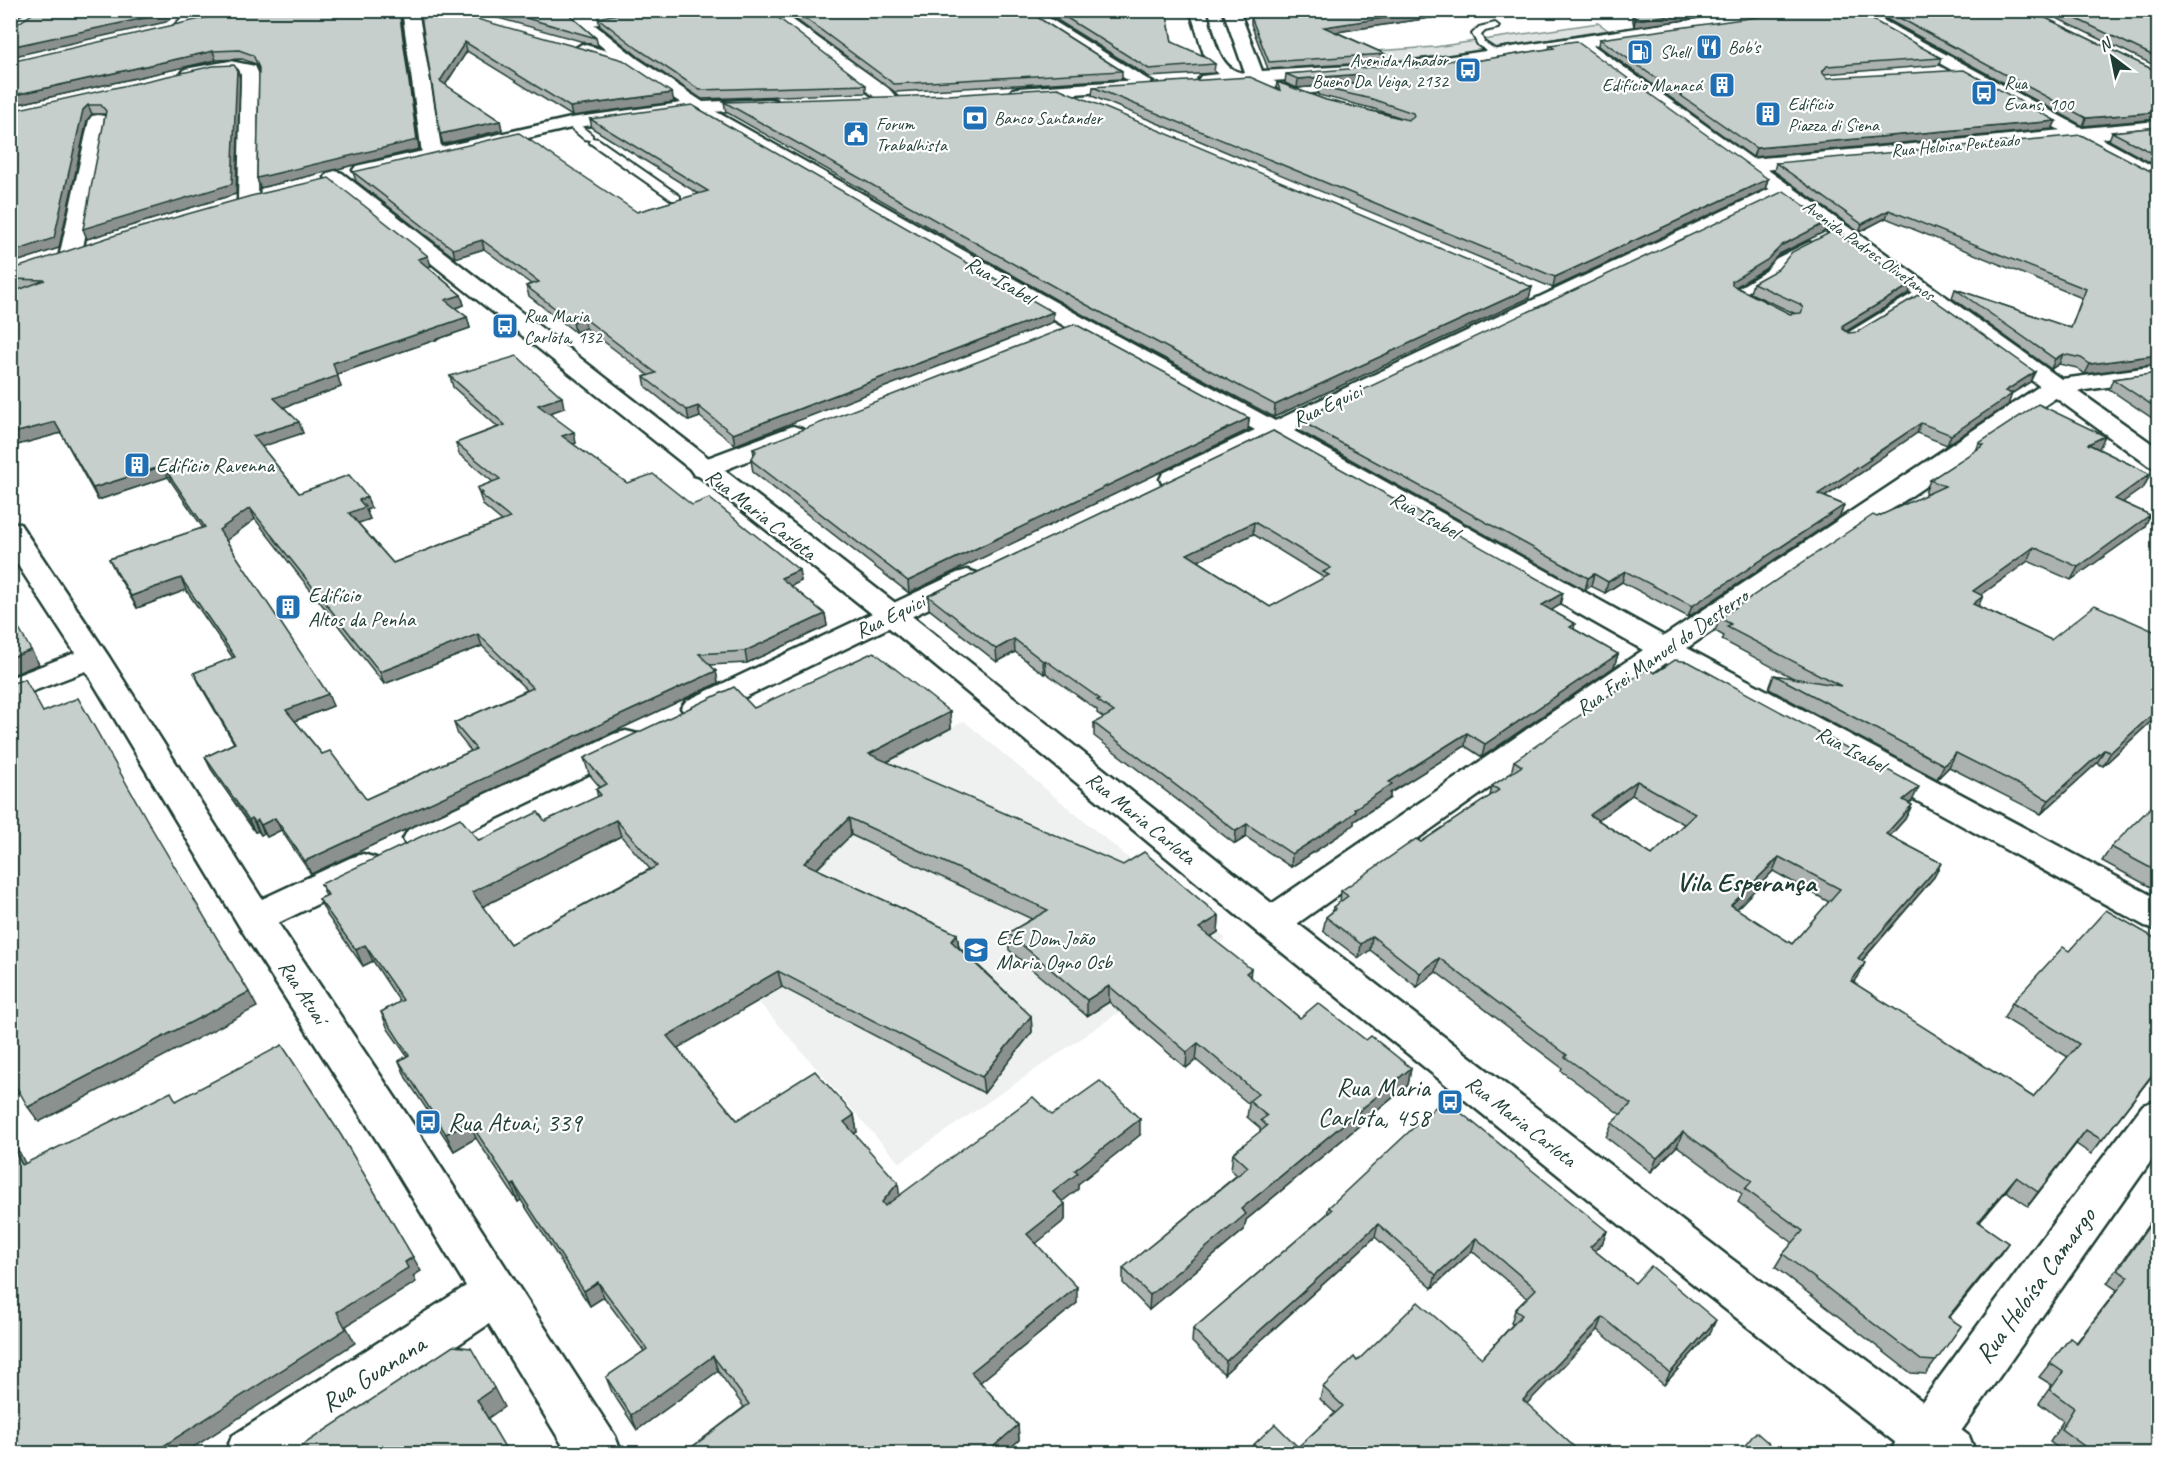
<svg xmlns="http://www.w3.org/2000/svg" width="2169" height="1464" viewBox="0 0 2169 1464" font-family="Caveat,sans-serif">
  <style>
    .built { fill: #eef1f0 }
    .green { fill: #dee3e2; stroke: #7e908b; stroke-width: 1.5 }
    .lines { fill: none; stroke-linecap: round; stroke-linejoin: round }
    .lane-casing { stroke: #1f3d34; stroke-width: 4 }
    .street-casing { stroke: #1f3d34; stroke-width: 5 }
    .secondary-casing { stroke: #1f3d34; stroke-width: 5 }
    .lane { fill: #fff; fill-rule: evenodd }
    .street { fill: #fff; fill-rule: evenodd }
    .secondary { fill: #fff; fill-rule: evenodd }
    .wall { fill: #abb2af; stroke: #1f3d34; stroke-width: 1.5; fill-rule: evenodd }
    .shaded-wall { fill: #8b918f; stroke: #1f3d34; stroke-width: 1.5 }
    .building { fill: #c7cfcc; stroke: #1f3d34; stroke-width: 1.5; fill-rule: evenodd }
    .labels { text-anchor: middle; stroke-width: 4.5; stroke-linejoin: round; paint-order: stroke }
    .far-poi-label { font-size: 18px; fill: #1f3d34; stroke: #fff; text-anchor: start }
    .far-street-label { font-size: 18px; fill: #1f3d34; stroke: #fff }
    .street-label { font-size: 21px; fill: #1f3d34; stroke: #fff }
    .poi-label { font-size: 21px; fill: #1f3d34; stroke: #fff; text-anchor: start }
    .near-poi-label { font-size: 26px; fill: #1f3d34; stroke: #fff; text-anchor: end }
    .near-street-label { font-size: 26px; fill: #1f3d34; stroke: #fff }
    .district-label { font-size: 27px; font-weight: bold; fill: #1f3d34; stroke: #fff }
  </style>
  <rect width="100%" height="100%" fill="#fff"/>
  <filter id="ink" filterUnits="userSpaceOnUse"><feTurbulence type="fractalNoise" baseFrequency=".0167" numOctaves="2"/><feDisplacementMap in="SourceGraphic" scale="12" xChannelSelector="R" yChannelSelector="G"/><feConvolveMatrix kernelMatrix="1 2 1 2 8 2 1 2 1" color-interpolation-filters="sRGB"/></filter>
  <g filter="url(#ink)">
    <!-- built -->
    <path class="built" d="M964,721l262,218 -327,224 -176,-202 -4,-109z"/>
    <!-- green -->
    <path class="green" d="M1598,23l10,7 -161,26 -81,7 -5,-11 74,-5z"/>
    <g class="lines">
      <!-- lane casing -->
      <g class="lane-casing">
        <g id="lane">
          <path d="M1495,23l4,3 -1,2 -13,3 -4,4 3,7 15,10 2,2 -5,3 -18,-12 -6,-11 7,-7z"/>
          <path d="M1252,75h6l36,14 49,-5 5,3 -5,3 -40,4 -5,3 -46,-18z"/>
          <path d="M567,121h8l17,14v3l6,1 82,57v4h-8l-82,-57v-3l-6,-1 -17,-14z"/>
          <path d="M1809,242l4,1v4l-30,18 -9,12 -29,16 12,9 -2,3h-8l-17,-12 36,-22 9,-12z"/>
          <path d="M1925,286l6,4 -2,3 -77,47 -5,1 -6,-4z"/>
        </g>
      </g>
      <!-- street casing -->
      <g class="street-casing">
        <g id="street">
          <path d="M191,10h17l-21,20h-12l-2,-3z"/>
          <path d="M402,10h16l24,143 -3,4h-14l-3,-4z"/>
          <path d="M618,10h35l-7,5 -64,12 -8,-5 2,-3z"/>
          <path d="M761,10h18l109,78 11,12 -3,4h-12z"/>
          <path d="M1017,10h19l119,74 -3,4h-12z"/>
          <path d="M1693,10h18l13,11 -8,5 -6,-2z"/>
          <path d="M230,61l25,5 5,11 -2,122 -3,4h-14l-3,-4 3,-125 -11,-3 -39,7 -6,-1 -3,-4 3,-4z"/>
          <path d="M697,101l387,217 191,103 503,-236h14l3,4 -3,4 -498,238 370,205 383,-255 111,-15v14l-95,13 -376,255 471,251v31l-13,-4 -479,-263 -382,270 -13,4 -13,-4 -6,-10 6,-10 385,-263 -369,-209 -91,44 -10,2 -10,-2 -3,-6 3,-6 92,-43 -187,-102 -377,-218 -3,-4 3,-4z"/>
          <path d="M98,115l6,1 3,4 -25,133 -3,5 -8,1 -8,-1 -3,-5 29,-133 3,-4z"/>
          <path d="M2158,121v12l-407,38 -7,-2 -3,-4 3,-4 7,-2z"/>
          <path d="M793,426l9,3 4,5 -4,5 -90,36 -9,2 -9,-2 -4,-6 4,-6z"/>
          <path d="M10,522l10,2 4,6 85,127 153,242 88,-41 13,-4 13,4 5,9 -5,9 -98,47 135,201 202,312 7,18h-54l-79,-130 -194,130h-70l7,-18 234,-150 -83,-136 -142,-221 -155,-258 -76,29v-22l65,-25 -65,-100z"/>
          <path d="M967,570l10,3 5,6 -5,6 -269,130 -11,3 -11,-3 -5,-7 5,-7 271,-128z"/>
          <path d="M626,731l12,3 5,8 -5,8 -204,98 -13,4 -13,-4 -5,-9 5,-9 206,-96z"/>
          <path d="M2158,1100v51l-213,303h-54l7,-20 159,-216 86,-113z"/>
        </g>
      </g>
      <!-- secondary casing -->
      <g class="secondary-casing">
        <g id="secondary">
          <path d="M559,10h17l62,49 65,43 67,-3 6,1 3,4 -3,4 -6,1 -102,5 -97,14 -208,48 -7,-2 -3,-4 3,-4 215,-48 110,-15 -55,-36 -50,-15 -2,-3 8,-5 25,7z"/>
          <path d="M1190,10h16c7,21 11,62 39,63l-22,-63h16l23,61 124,-7 53,-6 277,-42 48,-6h50l-7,5 -214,30 565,403v20l-9,-2 -574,-419 -189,27 -179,11 -6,-1 -3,-4 3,-4 18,-2 -12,-10z"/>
          <path d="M1844,10h20l294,159v14l-7,-2z"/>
          <path d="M1138,80l6,1 3,4 -3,4 -125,9 -6,-1 -3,-4 3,-4 6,-1z"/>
          <path d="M335,171l7,2 561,436 381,304 445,344 240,179 7,18h-66l-213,-167 -439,-354 -377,-312 -553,-440 -3,-4 3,-4z"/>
        </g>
      </g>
      <!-- lane -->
      <use href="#lane" class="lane"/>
      <!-- street -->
      <use href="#street" class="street"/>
      <!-- secondary -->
      <use href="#secondary" class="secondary"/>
    </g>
    <!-- wall -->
    <g class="wall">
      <path d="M240,10h160l19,139 -159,39 -3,-10 2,-107 -3,-7 -14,-5 -26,1 -206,46z"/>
      <path d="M420,10l254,92 -102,14 -105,-65 -22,34 55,36 2,9 -59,14 -3,-10z"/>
      <path d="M470,10h94l32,28 2,8z"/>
      <path d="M783,10h243l96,61v8l-227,13z"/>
      <path d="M1041,10h125l6,32 43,22 -1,9 -65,4z"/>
      <path d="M1251,10h232l-147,22 49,22 -1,8 -116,7 -17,-45v-7h4z"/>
      <path d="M1631,10l70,1 -2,7 -65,9z"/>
      <path d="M1715,10h35l-30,5z"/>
      <path d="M1870,10h159l129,62v47l-75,7z"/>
      <path d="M2040,10h118v57z"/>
      <path d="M598,18l268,67v8l-164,6 -63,-42 -39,-31z"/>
      <path d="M1600,39l341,19 -2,7 -114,9 -1,1 3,3 229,43 -4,8 -299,28 -154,-111z"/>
      <path d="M1550,45l218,134 -3,10 -212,99 -461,-192 1,-9 183,2 1,-7 49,18 76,18 -31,-10 -53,-13 1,-8 35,-4 -57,5 -12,-5 1,-9 131,-6 58,-7 74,-12z"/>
      <path d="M237,69l3,9 -4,116 -149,45 18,-124 -1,-1h-12l-5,6 -28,128 -49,16v-153z"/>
      <path d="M724,102l808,185 -3,11 -255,119 -189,-101 -359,-204z"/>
      <path d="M590,119l463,203 -318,123 -35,-28 -11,4 -16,-12 -27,-22 -2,-10 4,-2 -62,-47 -11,4 -46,-36 -3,-10 5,-2 -47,-35 -29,9 -99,-77 -3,-9 284,40 62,-18 -107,-66z"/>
      <path d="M2158,127v40l-49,-27 3,-8z"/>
      <path d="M1776,163l382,12v189l-73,10 -8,-6 -18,-4 -8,5 -99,-71 3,-9 116,39 11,-30 -196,-80 -27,14 -85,-61z"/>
      <path d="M1824,232l-45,22 -14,15 -30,18 55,27h6l-46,-21 3,-10 89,-47 67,57 -63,38 3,2 186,39 -5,10 -19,12 -3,11 -61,40 -30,-12 -48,33 -2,3 -42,28 19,8 -4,11 -152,101 -66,-35 -17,11 -14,-7 -6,4 -287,-160 1,-10z"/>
      <path d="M431,266l-3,1 33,28 3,10 -9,3 12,9 3,11 -133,46 4,13 -57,20 19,26 -42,13 38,47 72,15 -5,2 4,9 -12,4 35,40 109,-42 -19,-16 -6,-17 16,-6 -34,-28 -3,-11 42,-16 -45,-40 -3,-11 114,32 -15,5 27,30 -3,1 54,39 65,22 107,65 2,11 -10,5 34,28 2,12 -80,37 -37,2 6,6 2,12 -407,191 -30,-44 -14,7 -3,-4 -3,2 -3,-4 -3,1 -44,-63 -6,-12 29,-14 -34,-58 -6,-12 39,-15 -47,-68 -49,18 -22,-37 -6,-12 94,-31 -35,-51 -70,23 -37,-67 -51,14 9,-157h-9v-11zM255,519l129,165 98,-38 45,44 -73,33 4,12 13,16 -105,48 -44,-45 -27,-33 38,-15 -107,-166z"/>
      <path d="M2158,373v49l-49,-33 4,-10z"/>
      <path d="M1249,418l-1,12 -339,163 -156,-121 -2,-12 3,-5 -1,-6z"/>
      <path d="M1273,431l287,174 -9,5 24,14 -1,5 44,25 -4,13 -132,90 -17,-11 -75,47v5l-36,23v3l-11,9 -52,34 -45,-30 -11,7 -141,-108v-13l10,-5 -7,-5v-3l-51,-37 -2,1 -29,-22 -18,10 -68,-53 -1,-13zM1253,534l70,43v2l-53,28 -72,-46z"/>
      <path d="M1979,443l120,6 51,25 -6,13 -22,15 28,13 -6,13 -73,52 -43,-19 -47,34 -3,11 73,34 107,75 -55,51 -6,-3 -56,51 -92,-47 -12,12 -168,-90 5,-14 21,4 -73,-39 2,-4 -9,-5 5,-13 157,-101 51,-23 -3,-1 5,-13 46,-29z"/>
      <path d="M754,708l196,4 1,16 -64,34 332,154 -1,16 -8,5 40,40 50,41 66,22 45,28 -3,17 -162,135 -2,10 -95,80 -26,-27v-15l114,-93 -6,-5 2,-17 27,-21v-4l-13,-11 2,-13 -53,-44 -10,8 -77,-66 -22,14 -78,-66 -1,-17 24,-14 -181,-84 -34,34 140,65 2,13 72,69 1,16 -48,61 -202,-106 -105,61 60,72 117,-5 3,17 -3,2 45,62 153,-81 88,20 -62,49v5l-16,12 3,3v16l-29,23 41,60 -97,79 38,43 1,15 -15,14h-321l61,-47 -26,-36 -81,59 -25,-38 -6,-15 38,-26 -40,-54 -14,9 -69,-106 -3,2 -42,-64 -22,13 -48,-73 -7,-17 8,-5 -19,-27 -7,-17 19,-10 -27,-41 -10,5 -36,-51 -8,-16 7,-3 -5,-12 224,-63 53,-24 -2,-8 4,-2 -11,-13 -5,-16zM621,836l29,33 -140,75 -28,-37z"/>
      <path d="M1514,761l398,40 -3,2 3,2 -7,14 -15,17 51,27 -7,14 -72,84 -4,16 -5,6 180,114 35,-40 -64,-39 8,-15 57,-52 89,-11v128l-67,86 -15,-10 -48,62 -22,-15 -27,32 29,20 -10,14 -49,61 12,8 -35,48 -15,-1 -136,-106 8,-13 10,-11 -55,-41 4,-8 -65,-48 -26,26 -45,-35 6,-14 9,-8 -60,-44 1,-3 -126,-96 -19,15 -47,-37 -11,8 -36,-27 3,-14 6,-5 1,-5 7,-5 1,-11 80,-49 69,-46 2,-10 19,-13zM1632,795l52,29 -32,31 -54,-35zM1773,871l56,31 -37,42 -56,-35z"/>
      <path d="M2158,810v81l-56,-30 9,-14z"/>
      <path d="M1329,1207l278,24 -5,13 -7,7 40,32 75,50 -46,52 -66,-55 -300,117 37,-34 -15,-14 3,-12 34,-26 125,-3 31,-34 -2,-1 4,-13 12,-12 -55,-47 -40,37 -57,-51 -151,137 -32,-32 1,-13 134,-115z"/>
      <path d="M2158,1211v243h-92l-16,-12 13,-21 -24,-18 13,-18 -13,-8 31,-39 6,5 41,-53 -10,-7z"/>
    </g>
    <!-- shaded-wall -->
    <g class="shaded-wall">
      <path d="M12,10h17l-19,12v-10z"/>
      <path d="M168,10h14l-16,12 -156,35v-10z"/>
      <path d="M399,10h1l19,139 -159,39 -3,-10z"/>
      <path d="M585,10h20l-19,5z"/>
      <path d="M1436,10h47l-160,24 1,-7z"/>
      <path d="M1721,10h29l-30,5z"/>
      <path d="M1701,11l-2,7 -65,9 1,-7z"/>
      <path d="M465,42l2,9 -25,39 -2,-9z"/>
      <path d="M213,51l3,9 -206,46v-10z"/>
      <path d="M237,69l3,9 -4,116 -149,45 -4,-10z"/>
      <path d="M1361,74v8l-64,6 1,-9z"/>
      <path d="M672,93l2,9 -102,14 -2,-9z"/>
      <path d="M88,105l4,9 -5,6 -28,128 -49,16v-11l73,-143z"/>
      <path d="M2158,112v7l-75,7 3,-8z"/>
      <path d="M500,121l2,9 -59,14 -3,-10z"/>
      <path d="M2056,121l-4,8 -299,28 3,-9z"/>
      <path d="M1768,179l-3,10 -212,99 2,-11z"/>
      <path d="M1889,210l-3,8 -27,14 3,-8z"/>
      <path d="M1827,222l-3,10 -45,22 -14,15 -36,22 3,-10 50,-36z"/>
      <path d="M482,240l2,9 -29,9 -2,-9z"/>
      <path d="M428,256l3,10 -10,3 -3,-10z"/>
      <path d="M1912,284l-3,9 -69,42 3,-10z"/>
      <path d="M1532,287l-3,11 -255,119 1,-12z"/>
      <path d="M461,295l3,10 -16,6 -3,-11z"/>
      <path d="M1053,312v10l-318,123 -2,-11z"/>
      <path d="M467,317l3,11 -133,46 4,13 -62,22 -5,-11 59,-35z"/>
      <path d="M584,318l2,10 -11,4 -2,-10z"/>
      <path d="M2063,354l-4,10 -8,5 4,-10z"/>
      <path d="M2158,355v9l-73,10 5,-10z"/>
      <path d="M2035,372l-5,10 -30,19 5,-10z"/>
      <path d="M2012,394l-4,11 -61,40 4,-10z"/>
      <path d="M562,397l2,11 -23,8 -3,-11z"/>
      <path d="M698,406l2,11 -11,4 -2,-11z"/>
      <path d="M1249,418l-1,12 -339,163 -1,-12z"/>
      <path d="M55,422l6,11 -51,14v-13z"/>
      <path d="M299,422l4,11 -45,15 -5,-12z"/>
      <path d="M1921,423l-4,10 -48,33 -2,3 -53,35 4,-10z"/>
      <path d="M574,432l2,11 -11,4 -3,-11z"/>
      <path d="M2105,436l-6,13 -11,-5z"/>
      <path d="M163,466l5,11 -70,23 -5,-12z"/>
      <path d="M2150,474l-6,13 -35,25 6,-13z"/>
      <path d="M367,497l4,11 -5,2 4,9 -17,6 -4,-12 10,-13z"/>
      <path d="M1844,505l-4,11 -152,101 4,-11z"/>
      <path d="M250,508l5,11 -31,23 -5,-12z"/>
      <path d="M2150,515l-6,13 -73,52 7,-13z"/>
      <path d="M1254,522l-1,12 -67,33 1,-13z"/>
      <path d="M2034,547l-6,14 -61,44 6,-14z"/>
      <path d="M799,570l2,11 -18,9 -2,-12z"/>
      <path d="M1625,571l-3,11 -17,11 3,-11z"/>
      <path d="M1594,574l-3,12 -6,4 3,-12z"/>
      <path d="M181,578l5,12 -49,18 -6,-12z"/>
      <path d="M1563,593l-3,12 -21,13 3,-13z"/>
      <path d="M1983,596l-6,13 -4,-5z"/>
      <path d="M825,614l2,12 -80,37 -2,-12z"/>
      <path d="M478,634l4,12 -98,38 -4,-12z"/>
      <path d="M1014,639l1,13 -18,10 -1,-13z"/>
      <path d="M31,650l8,14 -29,12v-18z"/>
      <path d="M1618,654l-4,13 -132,90 3,-13z"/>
      <path d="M1045,660l1,13 -2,1 -1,-13z"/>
      <path d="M716,671l2,12 -407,191 -6,-13z"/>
      <path d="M328,694l5,12 -41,16 -6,-12z"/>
      <path d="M2158,709v6l-55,51 8,-14z"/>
      <path d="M950,712l1,16 -80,42 -2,-16z"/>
      <path d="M1467,733l-2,13 -75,47v5l-36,23v3l-11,9 -52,34 1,-13 97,-72z"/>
      <path d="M2105,749l-8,14 -56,51 8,-14z"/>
      <path d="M1956,753l-7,14 -12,12 7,-14z"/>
      <path d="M1637,781l-5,14 -46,34 4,-14z"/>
      <path d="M1919,787l-7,14 -15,13 6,-14z"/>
      <path d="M1912,805l-7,14 -26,29 7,-14z"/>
      <path d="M252,818l6,13 -3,1 -6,-12z"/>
      <path d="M275,818l6,12 -14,7 -6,-12z"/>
      <path d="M849,818l2,17 -45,44 -2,-16z"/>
      <path d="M258,820l6,13 -3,2 -6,-13z"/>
      <path d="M616,820l5,16 -143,73 -6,-17z"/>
      <path d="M1247,824l-1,13 -11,7 1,-13z"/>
      <path d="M1779,857l-6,14 -47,49 5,-15z"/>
      <path d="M1941,863l-7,14 -83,96 7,-15z"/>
      <path d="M1219,916l-1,16 -20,13 1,-17z"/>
      <path d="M957,934l2,16 -8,-9z"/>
      <path d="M1372,936l-2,14 -11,8 2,-14z"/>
      <path d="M365,945l8,16 -10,5 -7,-16z"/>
      <path d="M1439,958l-3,14 -19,15 3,-14z"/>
      <path d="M1865,963l-7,14 -14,18 7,-14z"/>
      <path d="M1251,969l-2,17 -3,-13z"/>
      <path d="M778,971l4,16 -111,65 -4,-16z"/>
      <path d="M1109,986v16l-22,14v-16z"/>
      <path d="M249,992l8,15 -218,115 -11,-15z"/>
      <path d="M1031,1016l1,16 -48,61 -2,-16z"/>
      <path d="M1198,1043l-2,17 -10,8 1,-16z"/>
      <path d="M2158,1067v1l-67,86 11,-14z"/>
      <path d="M1411,1068l-3,17 -162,135 -2,10 -95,80 1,-15 91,-86z"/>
      <path d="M10,1077h1l11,14 -12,6z"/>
      <path d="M854,1115l3,17 -11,6 -2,-16z"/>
      <path d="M1140,1119v16l-62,49v5l-24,19 -1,-16 22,-22z"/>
      <path d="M469,1121l7,17 -22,13 -8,-17z"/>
      <path d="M2086,1130l-10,14 -48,62 10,-14z"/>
      <path d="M1683,1132l-6,14 -26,26 6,-14z"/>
      <path d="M10,1141l10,12 13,27 -11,-15z"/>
      <path d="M2016,1177l-10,14 -38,45 10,-14z"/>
      <path d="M898,1183l2,16 -16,19 -2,-16z"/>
      <path d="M514,1184l7,16 -3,2 -6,-16z"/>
      <path d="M1065,1204v16l-37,30 -1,-16z"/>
      <path d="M1378,1224l-3,13 -151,137 2,-13z"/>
      <path d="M1607,1231l-5,13 -17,16 5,-13z"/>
      <path d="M1476,1238l-4,13 -40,37 4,-13z"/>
      <path d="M2008,1243l-10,14 -59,73 9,-13z"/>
      <path d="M413,1257l8,14 -8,5 3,6 -70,44 9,17 -172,111h-32l186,-142z"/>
      <path d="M598,1282l6,15 -14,9 -6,-15z"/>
      <path d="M1077,1287v16l-104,85 -2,-16z"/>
      <path d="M1603,1317l-5,13 -80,83 5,-13z"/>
      <path d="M1716,1320l-6,13 -46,52 6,-12z"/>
      <path d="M713,1356l5,15 -81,59 -6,-15z"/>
      <path d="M494,1388l10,19 -17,12 -10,-19z"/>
      <path d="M1018,1425l1,15 -15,14h-19z"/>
      <path d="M753,1448l2,6h-9z"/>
    </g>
    <!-- building -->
    <g class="building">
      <path d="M38,10h130l-5,4 -153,33v-18z"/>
      <path d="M240,10h159l18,130 -160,38 2,-110 -6,-13 -14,-5 -26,1 -203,45v-34z"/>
      <path d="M420,10h25l178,50 49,33 -102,14 -105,-65 -25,39 60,40 -60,13z"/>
      <path d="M498,10h66l32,28z"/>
      <path d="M637,10h131l98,75 -166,5 -62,-41 -40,-31z"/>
      <path d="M794,10h232l96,61 -228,13z"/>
      <path d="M1054,10h112l6,32 34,15 9,7 -66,5z"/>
      <path d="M1256,10h180l-112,17 61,27 -116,8 -18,-45h9z"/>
      <path d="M1633,10h68v1l-66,9z"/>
      <path d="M1806,10h49l86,48 -114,8 -5,6 5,6 137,-8 92,51 -300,27 -156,-109z"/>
      <path d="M1885,10h144l129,62v40l-72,6z"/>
      <path d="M2058,10h100v48z"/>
      <path d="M1576,41l192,138 -213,98 -462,-190 157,-10 30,13 -3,-8 49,18 82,20 6,-4 -1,-3 -41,-14 -53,-12 39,-4 4,-2 -1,-7 -63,5 -12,-5 124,-10 7,4 49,-11 9,4 79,-13 -4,-3z"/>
      <path d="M234,65l3,4 -5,115 -149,45 23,-118 -5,-6h-13l-5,5 -29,128 -44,15v-142l203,-45z"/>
      <path d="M1058,88l474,199 -257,118 -190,-101 -361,-202 224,-7z"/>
      <path d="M692,105l361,207 -320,122 -35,-28 -11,4 -16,-12 -27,-21 12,-4 -72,-55 -11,4 -47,-36 13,-4 -57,-42 -29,9 -100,-77 166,-39 118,79 71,-21 -118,-72z"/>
      <path d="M2158,127v29l-46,-24z"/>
      <path d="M2081,135l77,40v180l-68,9 -9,-6 -18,-4 -8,5 -100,-70 116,39 15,-39 -197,-79 -27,14 -86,-61z"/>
      <path d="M329,178l99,78 -10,3 43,36 -16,5 22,17 -134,46 4,13 -63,22 25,24 -46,14 46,57 50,-18 18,22 -8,3 6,7 -16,6 44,50 117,-45 -30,-24 3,-1 -6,-5 23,-9 -44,-36 49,-18 -55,-49 67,-20 45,41 -24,8 36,27 -12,4 65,47 26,-9 39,31 17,-7 90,72 -18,8 44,36 -80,37 -46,3 17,17 -411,190 -30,-43 -14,7 -3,-5 -3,2 -3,-4 -3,2 -44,-63 30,-14 -41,-70 41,-16 -54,-79 -50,18 -22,-37 96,-32 -42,-61 -70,22 -38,-66 -45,12v-141l35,-13 -35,-1v-9l121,-40 120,-34zM250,508l130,164 98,-38 55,54 -79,35 22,26 -110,50 -36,-48 -8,3 -36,-44 42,-16 -109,-164z"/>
      <path d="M1784,191l43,31 -45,23 -15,15 -35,21v4l58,29 11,-1 2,-5 -3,-4 -47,-21 25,-14 14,-17 45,-23 6,5 -3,1 72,49 -69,41v4l6,4 8,-1 66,-40 112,80 -30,19 7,3 -61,41 -30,-12 -52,35 2,1 -53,35 26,11 -152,101 -67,-35 -17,11 -14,-8 -6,4 -289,-158z"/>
      <path d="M1075,324l174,94 -341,163 -157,-121 5,-9 -3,-2z"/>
      <path d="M2158,373v36l-45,-30z"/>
      <path d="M2038,404l67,32 -17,8 62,30 -35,25 35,16 -72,52 -44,-20 -61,44 10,5 -10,8 78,36 44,-35 63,28v76l-47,43 -6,-3 -56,51 -93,-47 -12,12 -170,-90 67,11 -114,-59 4,-3 -11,-6 153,-103 4,2 68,-31 -15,-6 54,-35 -5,-2z"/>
      <path d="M1273,431l290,162 -21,12 33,19 -5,3 48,27 -133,90 -18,-11 -78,49 3,2 -38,25 2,2 -11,9 -53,34 -45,-30 -11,7 -142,-108 20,-11 -17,-12 3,-1 -55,-39 -2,1 -29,-22 -18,10 -68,-53zM1254,522l77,46 -8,4 6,3 -59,32 -83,-53z"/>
      <path d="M16,624l15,26 -21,8v-32z"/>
      <path d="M874,652l76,60 -81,42 254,111 21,-13 75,64 -20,12 52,41 -5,4 54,45 18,-15 48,37 5,-4 40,32 -170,141 5,5 -96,81 -27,-27 125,-101 -15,-14 34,-27 -6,-6 6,-4 -18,-15 9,-7 -60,-51 -11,9 -78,-66 -22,14 -79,-67 40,-23 -199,-92 -45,45 153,71 -6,7 80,75 -49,61 -204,-106 -111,65 70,84 78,-49 39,44 -10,7 54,61 -16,19 3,4 148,-109 19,18 48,-34 40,38 -65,51 3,3 -25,19 12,12 -38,30 50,53 -106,85 47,53 -33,29h-228l-4,-6 -7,6h-63l66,-50 -36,-48 -82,59 -25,-38 41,-28 -49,-67 -14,9 -70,-107 -2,2 -43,-65 -23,13 -47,-73 10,-6 -28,-43 22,-12 -38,-55 -9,5 -14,-19 -23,-32 9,-4 -7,-11 139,-66 19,23 59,-29 7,9 56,-26 -5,-6 11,-5 -23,-26 150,-71 20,21zM616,820l41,46 -147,78 -38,-52z"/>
      <path d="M1675,660l14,2 230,125 -16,13 9,5 -26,29 55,29 -83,95 7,5 -14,18 182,116 46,-53 -67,-41 51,-56 6,4 37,-41 52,30v127l-56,73 -16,-10 -48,62 -22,-15 -38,45 30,21 -60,74 13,9 -25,35 -15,-1 -138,-106 20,-23 -58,-42 7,-8 -69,-49 -26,26 -45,-35 19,-19 -66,-47 2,-2 -128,-97 -19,15 -48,-37 -11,8 -35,-27 10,-8 -3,-2 15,-11 -7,-5 75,-52 5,3 78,-52 -7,-4 30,-20 -8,-5 133,-92 8,4zM1637,781l58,33 -43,41 -62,-40zM1779,857l61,32 -48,55 -61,-39z"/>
      <path d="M25,679l18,33 35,-14 73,129 98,165 -221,115 -17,-30h-1v-393z"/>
      <path d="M2151,807l7,3v62l-47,-25z"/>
      <path d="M282,1045l59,90 72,122 -8,5 3,6 -71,44 9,17 -195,125h-141v-311l12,22 149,-73 5,9z"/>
      <path d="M1444,1099l163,132 -17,16 45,36 16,-17 65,54 -46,53 -67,-56 -80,83 59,54h-338l31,-30 23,23 45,-41 -20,-19 31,-30 3,4 61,-59 64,56 40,-43 -7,-5 21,-21 -60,-51 -40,37 -58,-51 -152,137 -33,-32 139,-119 -3,-3z"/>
      <path d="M2158,1213v241h-63l-34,-25 13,-21 -24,-18 13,-18 -13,-9 20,-25 7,5 51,-66 -10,-7z"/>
      <path d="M453,1346l18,2 23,40 -17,12 32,54h-220z"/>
      <path d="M1756,1432l25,22h-43z"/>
    </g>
  </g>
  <!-- icons -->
  <defs>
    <g id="restaurant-square" transform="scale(1.35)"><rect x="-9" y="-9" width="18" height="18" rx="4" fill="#1f6fb2" stroke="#fff"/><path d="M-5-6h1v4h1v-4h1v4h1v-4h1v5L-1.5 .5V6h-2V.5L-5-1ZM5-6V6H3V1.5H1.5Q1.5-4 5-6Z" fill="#fff"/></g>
    <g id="fuel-square" transform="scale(1.35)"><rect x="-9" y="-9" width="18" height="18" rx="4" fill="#1f6fb2" stroke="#fff"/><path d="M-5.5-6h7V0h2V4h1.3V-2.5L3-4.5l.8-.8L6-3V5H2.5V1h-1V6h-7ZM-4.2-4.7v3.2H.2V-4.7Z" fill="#fff"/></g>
    <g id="bus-square" transform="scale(1.35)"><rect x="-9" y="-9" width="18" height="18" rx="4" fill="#1f6fb2" stroke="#fff"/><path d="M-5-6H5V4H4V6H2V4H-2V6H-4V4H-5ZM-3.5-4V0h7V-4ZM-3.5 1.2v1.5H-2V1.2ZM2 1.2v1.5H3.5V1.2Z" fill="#fff"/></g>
    <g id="building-square" transform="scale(1.35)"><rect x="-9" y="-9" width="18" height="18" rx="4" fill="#1f6fb2" stroke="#fff"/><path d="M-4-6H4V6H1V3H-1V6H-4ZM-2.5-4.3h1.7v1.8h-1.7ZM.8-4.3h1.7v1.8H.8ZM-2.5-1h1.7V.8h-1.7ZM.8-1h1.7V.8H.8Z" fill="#fff"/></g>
    <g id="bank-square" transform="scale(1.35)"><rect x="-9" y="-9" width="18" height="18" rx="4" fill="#1f6fb2" stroke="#fff"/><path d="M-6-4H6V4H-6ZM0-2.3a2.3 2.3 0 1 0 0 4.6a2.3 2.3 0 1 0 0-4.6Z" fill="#fff"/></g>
    <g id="civic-square" transform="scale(1.35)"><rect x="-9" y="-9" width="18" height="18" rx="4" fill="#1f6fb2" stroke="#fff"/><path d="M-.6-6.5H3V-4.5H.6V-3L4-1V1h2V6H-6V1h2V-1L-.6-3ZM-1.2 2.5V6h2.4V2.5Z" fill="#fff"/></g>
    <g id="school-square" transform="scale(1.35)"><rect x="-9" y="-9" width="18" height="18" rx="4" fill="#1f6fb2" stroke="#fff"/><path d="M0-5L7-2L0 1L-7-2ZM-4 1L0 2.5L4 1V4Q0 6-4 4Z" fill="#fff"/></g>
  </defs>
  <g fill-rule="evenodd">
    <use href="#restaurant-square" x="1709" y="47"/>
    <use href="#fuel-square" x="1640" y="52"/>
    <use href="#bus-square" x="1468" y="70"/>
    <use href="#building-square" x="1722" y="85"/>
    <use href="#bus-square" x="1984" y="93"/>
    <use href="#building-square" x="1768" y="114"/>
    <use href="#bank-square" x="975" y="118"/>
    <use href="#civic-square" x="856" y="134"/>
    <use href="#bus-square" x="505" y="326"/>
    <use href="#building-square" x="137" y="465"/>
    <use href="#building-square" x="288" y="607"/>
    <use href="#school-square" x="976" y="950"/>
    <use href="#bus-square" x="1450" y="1102"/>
    <use href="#bus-square" x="428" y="1122"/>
  </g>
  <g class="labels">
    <!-- far-poi labels -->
    <g class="far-poi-label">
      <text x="1728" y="53">Bob's</text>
      <text x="1660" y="58">Shell</text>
      <text x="1448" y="66" text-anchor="end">Avenida Amador<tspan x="1448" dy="21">Bueno Da Veiga, 2132</tspan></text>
      <text x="2004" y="89">Rua<tspan x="2004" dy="21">Evans, 100</tspan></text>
      <text x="1702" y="91" text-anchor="end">Edifício Manacá</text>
      <text x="1788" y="110">Edifício<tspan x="1788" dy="21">Piazza di Siena</tspan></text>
      <text x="994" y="124">Banco Santander</text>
      <text x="876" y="130">Forum<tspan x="876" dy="21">Trabalhista</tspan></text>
      <text x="524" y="322">Rua Maria<tspan x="524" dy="21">Carlota, 132</tspan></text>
    </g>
    <!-- far-street labels -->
    <g class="far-street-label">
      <text transform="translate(1955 145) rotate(-5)" y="6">Rua Heloisa Penteado</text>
      <text transform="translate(1869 250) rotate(36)" y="6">Avenida Padres Olivetanos</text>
    </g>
    <!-- street labels -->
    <g class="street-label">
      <text transform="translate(1000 280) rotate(30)" y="7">Rua Isabel</text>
      <text transform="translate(1327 405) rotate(-25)" y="7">Rua Equici</text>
      <text transform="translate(761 514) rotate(38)" y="7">Rua Maria Carlota</text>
      <text transform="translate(1425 515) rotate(29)" y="7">Rua Isabel</text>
      <text transform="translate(890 616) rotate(-26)" y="7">Rua Equici</text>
      <text transform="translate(1662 652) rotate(-35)" y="7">Rua Frei Manuel do Desterro</text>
      <text transform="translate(1851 749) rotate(28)" y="7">Rua Isabel</text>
      <text transform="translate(1141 818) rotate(39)" y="7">Rua Maria Carlota</text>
      <text transform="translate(303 992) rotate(57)" y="7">Rua Atuaí</text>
      <text transform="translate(1521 1121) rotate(38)" y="7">Rua Maria Carlota</text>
    </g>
    <!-- poi labels -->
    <g class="poi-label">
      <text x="156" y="472">Edifício Ravenna</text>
      <text x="308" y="602">Edifício<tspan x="308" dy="24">Altos da Penha</tspan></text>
      <text x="996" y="945">E.E Dom João<tspan x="996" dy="24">Maria Ogno Osb</tspan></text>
    </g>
    <!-- near-poi labels -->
    <g class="near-poi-label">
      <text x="1430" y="1096">Rua Maria<tspan x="1430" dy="30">Carlota, 458</tspan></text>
      <text x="448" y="1131" text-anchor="start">Rua Atuai, 339</text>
    </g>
    <!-- near-street labels -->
    <g class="near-street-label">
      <text transform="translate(2035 1285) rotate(-54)" y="9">Rua Heloísa Camargo</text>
      <text transform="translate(373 1373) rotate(-33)" y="9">Rua Guanana</text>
    </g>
    <!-- district labels -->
    <g class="district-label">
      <text x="1746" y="891">Vila Esperança</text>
    </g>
  </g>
  <!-- margin -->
  <rect width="2169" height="1464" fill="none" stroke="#fff" stroke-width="36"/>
  <rect x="18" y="18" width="2133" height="1428" fill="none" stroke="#1f3d34" stroke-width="2" filter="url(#ink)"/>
  <!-- north arrow -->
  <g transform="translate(2112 57) rotate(328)" stroke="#ffffff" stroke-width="4.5" paint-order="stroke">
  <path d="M0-4.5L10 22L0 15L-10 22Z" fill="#1f3d34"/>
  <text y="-9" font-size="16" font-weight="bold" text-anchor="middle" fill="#1f3d34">N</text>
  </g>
</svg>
